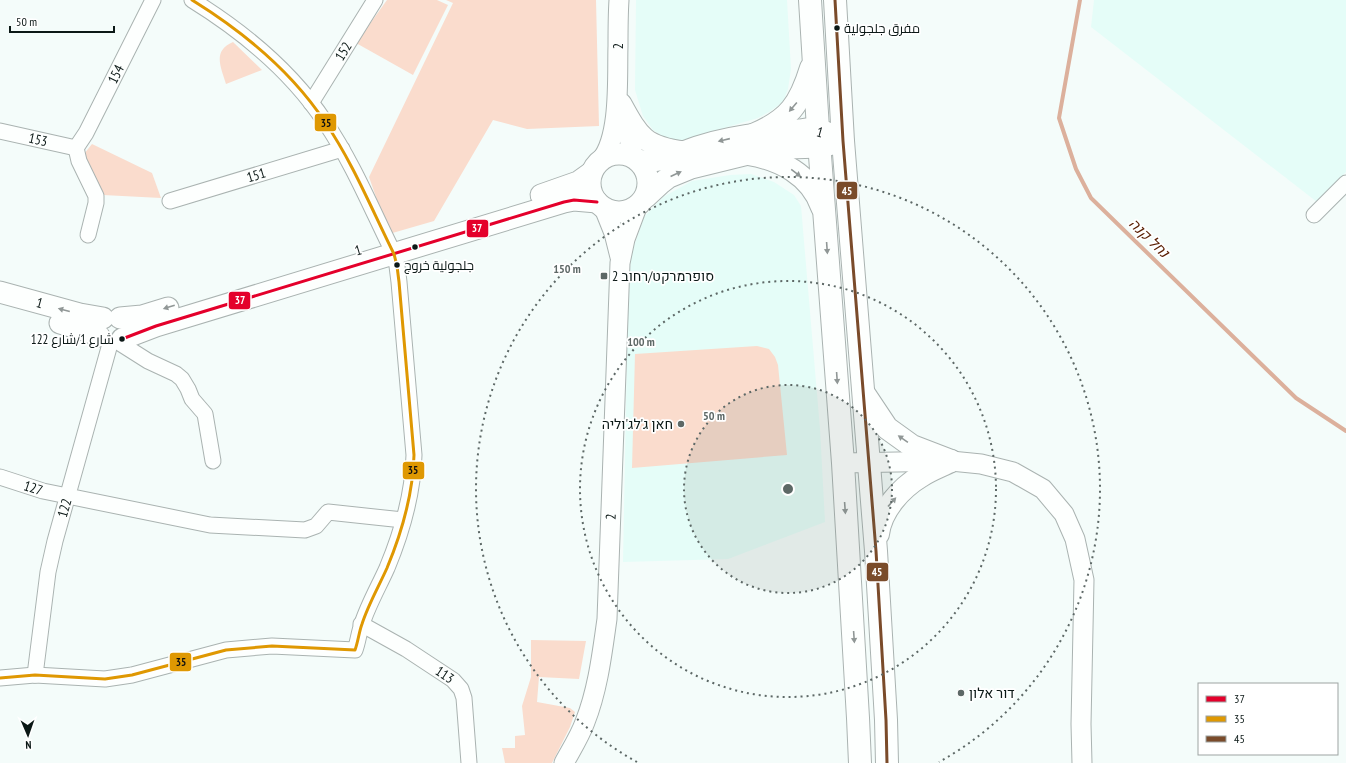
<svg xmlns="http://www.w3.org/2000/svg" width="1346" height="763" viewBox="0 0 1346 763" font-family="'PT Sans Narrow',Cairo,Heebo,sans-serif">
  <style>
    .built { fill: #e5fdf8 }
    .green { fill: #fadccd }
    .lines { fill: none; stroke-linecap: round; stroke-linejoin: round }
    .stream { stroke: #dcb09c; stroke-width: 4 }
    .minor-casing { stroke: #aab3b1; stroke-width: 17 }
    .tertiary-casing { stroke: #aab3b1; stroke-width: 21 }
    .secondary-casing { stroke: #aab3b1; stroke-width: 23 }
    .primary-casing { stroke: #aab3b1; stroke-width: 24 }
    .minor { stroke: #fdfffe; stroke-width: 15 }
    .tertiary { stroke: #fdfffe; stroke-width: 19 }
    .secondary { stroke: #fdfffe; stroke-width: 21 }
    .primary { stroke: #fdfffe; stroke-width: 22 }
    .bus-1-casing { stroke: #fff; stroke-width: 6 }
    .bus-2-casing { stroke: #fff; stroke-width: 6 }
    .bus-3-casing { stroke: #fff; stroke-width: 6 }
    .bus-1 { stroke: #e4002b; stroke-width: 3 }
    .bus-2 { stroke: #df9802; stroke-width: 3 }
    .bus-3 { stroke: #7a4b2a; stroke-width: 3 }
    .oneway { fill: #909796 }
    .ring { fill: none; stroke: #5d6866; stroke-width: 2; stroke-dasharray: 2 4 }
    .bus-dot { fill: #0b1816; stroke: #fff; stroke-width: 1.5 }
    .poi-dot { fill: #5d6866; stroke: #fff; stroke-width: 1.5 }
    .labels { text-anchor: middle; stroke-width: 3.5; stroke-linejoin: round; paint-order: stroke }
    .bus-label { font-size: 13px; fill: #0b1816; stroke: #fff; text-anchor: start }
    .street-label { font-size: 14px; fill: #0b1816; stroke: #fff }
    .poi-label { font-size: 14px; fill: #0b1816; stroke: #fff; text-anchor: start }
    .water-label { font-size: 15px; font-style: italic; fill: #581d00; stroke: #fff }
    .centre { fill: #5d6866; stroke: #fff; stroke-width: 2 }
    .ring-label { font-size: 12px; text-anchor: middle; font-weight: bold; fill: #5d6866; stroke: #fff; stroke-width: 3.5; stroke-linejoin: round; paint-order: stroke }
    .line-badge { stroke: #fff; stroke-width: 1.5 }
    .badge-label { font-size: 11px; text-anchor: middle; font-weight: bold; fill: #fff }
    .pale-badge-label { font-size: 11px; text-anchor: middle; font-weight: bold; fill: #111 }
  </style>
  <rect width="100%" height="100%" fill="#f4fcfa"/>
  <!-- built -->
  <g class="built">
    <path d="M636,0h151l4,69 -3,20 -5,13 -14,10 -11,6 -85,25 -20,-13 -10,-14 -8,-26z"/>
    <path d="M1094,0h252v172l-29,30 -226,-175z"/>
    <path d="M751,174l23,8 20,13 7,11 19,223 5,93 -97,37 -105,3 5,-259 3,-48 13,-38 19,-20 29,-16 38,-6z"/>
  </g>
  <!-- green -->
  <g class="green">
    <path d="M387,0h50l11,5 -35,70 -57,-32z"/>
    <path d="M446,0h150l3,126 -72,3 -34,-9 -59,101 -45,13 -20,-57 84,-174z"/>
    <path d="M233,42l29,28 -36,14c-5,-17 -14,-33 7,-42z"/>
    <path d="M92,144l60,29 9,25 -58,-3 -17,-32 -2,-9z"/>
    <path d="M757,346l12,3 6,8 3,8 9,90 -155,13 3,-114z"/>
    <path d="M531,640l55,1 -7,38 -40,-2 -2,25 33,6 5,4 -5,15 -18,36h-47l-3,-15h13v-12l10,-1 -3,-29 9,-29z"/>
  </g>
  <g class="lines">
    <!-- stream -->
    <path class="stream" d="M1080,0l-21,118 17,51 15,29 205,200 50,33"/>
    <!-- minor casing -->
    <g class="minor-casing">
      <g id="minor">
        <path id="s1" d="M311,103l64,-103"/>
        <path id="s2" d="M0,131l76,17"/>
        <path id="s3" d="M76,148l10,-15 67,-133"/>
        <path d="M76,148l3,13 17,35v7l-8,32"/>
        <path id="s4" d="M170,201l172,-52"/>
        <path d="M1314,215l32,-32"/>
        <path d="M118,342l30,19 28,13 6,5 6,10 4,10 13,15 8,47"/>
        <path id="s5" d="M0,477l43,14 167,34 95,5 11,-4 12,-14 75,8"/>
        <path id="s6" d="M361,624l45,25 47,31 8,9 3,9 5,65"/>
        <path id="s7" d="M35,675l13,-103 7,-31 55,-197"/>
        <path d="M0,678l35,-3 70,4 27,-4 94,-25 46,-4 83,4c3,-8 4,-18 7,-26 6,-19 17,-38 25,-56 15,-36 26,-74 27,-113l-15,-173 -2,-16 -3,-12c-22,-44 -41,-91 -69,-132 -33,-50 -83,-91 -133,-122"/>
      </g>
    </g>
    <!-- tertiary casing -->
    <g class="tertiary-casing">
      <g id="tertiary">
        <path d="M622,111l12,47"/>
        <path id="s8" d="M601,160c20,-24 16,-84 17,-114 0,-15 0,-31 1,-46"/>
        <path d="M604,208l10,25 6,24"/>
        <path d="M843,463l108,-2 30,3 32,8 30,17 21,25 11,25 9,41 -3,144 1,39"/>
        <path id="s9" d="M564,763c7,-13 16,-27 21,-41 13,-33 17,-68 22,-103l13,-356 5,-24 12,-32"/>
      </g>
    </g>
    <!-- secondary casing -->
    <g class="secondary-casing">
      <g id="secondary">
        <path d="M621,104c18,33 24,43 63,48"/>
        <circle cx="619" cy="183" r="29"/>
        <path d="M638,160c20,5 40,-7 59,-13 33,-11 69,-15 103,-17 5,-1 13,-2 18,-1 8,2 17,9 25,12"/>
        <path d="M541,195l37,-13 14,-10"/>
        <path d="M646,197l14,-13 9,-7 22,-9 57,-14 41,-6 31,-1 16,-4"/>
        <path id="s10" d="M0,292l80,22 23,4"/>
        <path d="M120,318l22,-2 26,-8"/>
        <path d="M60,323l27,8 12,5"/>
        <path d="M122,339l34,-13 408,-124 10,-2 23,2"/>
      </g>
    </g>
    <!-- primary casing -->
    <g class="primary-casing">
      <g id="primary">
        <path d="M810,0l8,129 25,334 15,255 2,45"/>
        <path d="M835,0l8,141 33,410 10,169 1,43"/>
        <path d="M753,135c36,-15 47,-31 58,-67"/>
        <path d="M748,154c32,5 63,21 74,53"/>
        <path d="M865,395l22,33 25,18 39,15"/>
        <path d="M878,534c3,-24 23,-46 43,-58 9,-6 20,-10 30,-15"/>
      </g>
    </g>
    <!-- minor -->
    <use href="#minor" class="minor"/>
    <!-- tertiary -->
    <use href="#tertiary" class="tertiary"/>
    <!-- secondary -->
    <use href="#secondary" class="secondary"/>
    <!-- primary -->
    <use href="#primary" class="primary"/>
    <!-- bus-1 casing -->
    <g class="bus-1-casing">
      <path id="bus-1" d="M122,339l34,-13 408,-124 10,-2 23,2"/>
    </g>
    <!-- bus-2 casing -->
    <g class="bus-2-casing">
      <path id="bus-2" d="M0,678l35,-3 70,4 27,-4 94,-25 46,-4 83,4c3,-8 4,-18 7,-26 6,-19 17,-38 25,-56 15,-36 26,-74 27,-113l-15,-173 -2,-16 -3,-12c-22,-44 -41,-91 -69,-132 -33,-50 -83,-91 -133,-122"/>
    </g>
    <!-- bus-3 casing -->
    <g class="bus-3-casing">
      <path id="bus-3" d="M835,0l8,141 33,410 10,169 1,43"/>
    </g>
    <!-- bus-1 -->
    <use href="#bus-1" class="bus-1"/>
    <!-- bus-2 -->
    <use href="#bus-2" class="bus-2"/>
    <!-- bus-3 -->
    <use href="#bus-3" class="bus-3"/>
  </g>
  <!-- one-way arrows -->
  <defs><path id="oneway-solid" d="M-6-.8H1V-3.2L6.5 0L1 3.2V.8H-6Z"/></defs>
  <g class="oneway">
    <use href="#oneway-solid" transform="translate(793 107) rotate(130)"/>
    <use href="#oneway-solid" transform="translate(724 140) rotate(167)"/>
    <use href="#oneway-solid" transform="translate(796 173) rotate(37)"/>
    <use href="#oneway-solid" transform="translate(676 174) rotate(-25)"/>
    <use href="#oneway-solid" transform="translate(827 248) rotate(86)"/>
    <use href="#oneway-solid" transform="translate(169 307) rotate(163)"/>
    <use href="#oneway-solid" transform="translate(64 310) rotate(-165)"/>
    <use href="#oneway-solid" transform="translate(837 378) rotate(86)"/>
    <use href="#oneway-solid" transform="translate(903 439) rotate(-145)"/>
    <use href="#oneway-solid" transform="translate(892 502) rotate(-48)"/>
    <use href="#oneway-solid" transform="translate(845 508) rotate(86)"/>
    <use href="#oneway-solid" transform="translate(854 637) rotate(86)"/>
  </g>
  <!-- distance rings -->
  <circle cx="788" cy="489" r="104" fill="#5d6866" fill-opacity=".12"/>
  <g class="ring">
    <circle cx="788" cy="489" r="104"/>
    <circle cx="788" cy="489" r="208"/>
    <path d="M637 762A312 312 0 1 1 939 762"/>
  </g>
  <!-- markers -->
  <g class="bus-dot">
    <circle cx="837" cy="28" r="3.5"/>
    <circle cx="415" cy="247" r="3.5"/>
    <circle cx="397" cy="265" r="3.5"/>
    <circle cx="122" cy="339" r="3.5"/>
  </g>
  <g class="poi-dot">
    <rect x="600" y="272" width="8" height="8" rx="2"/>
    <circle cx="681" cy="424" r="4"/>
    <circle cx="961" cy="693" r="4"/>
  </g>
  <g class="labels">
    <!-- bus labels -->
    <g class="bus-label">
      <text x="844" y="33">مفرق جلجولية</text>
      <text x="404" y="270">جلجولية خروج</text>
      <text x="114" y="344" text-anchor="end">شارع 1/شارع 122</text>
    </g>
    <!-- street labels -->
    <g class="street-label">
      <text dy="5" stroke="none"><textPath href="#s8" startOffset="117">2</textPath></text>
      <text dy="5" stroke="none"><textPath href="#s1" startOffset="61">152</textPath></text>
      <text dy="5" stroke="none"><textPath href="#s3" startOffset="84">154</textPath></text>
      <text transform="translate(820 132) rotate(16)" y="5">1</text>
      <text dy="5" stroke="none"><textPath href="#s2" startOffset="39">153</textPath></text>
      <text dy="5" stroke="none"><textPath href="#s4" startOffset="90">151</textPath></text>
      <text transform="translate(358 250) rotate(-17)" y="5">1</text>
      <text dy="5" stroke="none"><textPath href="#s10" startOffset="41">1</textPath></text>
      <text dy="5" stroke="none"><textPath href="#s5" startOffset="35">127</textPath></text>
      <text dy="5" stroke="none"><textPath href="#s7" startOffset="170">122</textPath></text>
      <text dy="5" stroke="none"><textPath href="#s9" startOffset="254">2</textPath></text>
      <text dy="5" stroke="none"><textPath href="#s6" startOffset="98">113</textPath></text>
    </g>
    <!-- poi labels -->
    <g class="poi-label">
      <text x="612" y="281">סופרמרקט/רחוב 2</text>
      <text x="673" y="429" text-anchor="end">חאן ג'לג'וליה</text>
      <text x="969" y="698">דור אלון</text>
    </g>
    <!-- water labels -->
    <g class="water-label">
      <text transform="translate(1149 238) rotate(44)" y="5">נחל קנה</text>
    </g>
  </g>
  <circle cx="788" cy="489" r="6" class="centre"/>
  <g class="ring-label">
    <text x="567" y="273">150 m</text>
    <text x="641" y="346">100 m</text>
    <text x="714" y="420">50 m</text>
  </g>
  <g class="line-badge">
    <rect x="314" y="113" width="23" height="19" rx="4" fill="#df9802"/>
    <rect x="836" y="181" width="22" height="19" rx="4" fill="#7a4b2a"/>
    <rect x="466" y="219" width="23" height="19" rx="4" fill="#e4002b"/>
    <rect x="228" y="291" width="23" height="19" rx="4" fill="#e4002b"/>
    <rect x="402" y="461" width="23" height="19" rx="4" fill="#df9802"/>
    <rect x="866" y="562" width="23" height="20" rx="4" fill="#7a4b2a"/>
    <rect x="169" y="652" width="23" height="20" rx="4" fill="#df9802"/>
  </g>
  <g class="badge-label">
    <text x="847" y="195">45</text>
    <text x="477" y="232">37</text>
    <text x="240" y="304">37</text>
    <text x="877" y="576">45</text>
  </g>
  <g class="pale-badge-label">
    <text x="326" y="127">35</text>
    <text x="413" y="474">35</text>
    <text x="181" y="666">35</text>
  </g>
  <!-- legend -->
  <rect x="1198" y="683" width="140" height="72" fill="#ffffff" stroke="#9da3a2"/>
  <rect x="1206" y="696" width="20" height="6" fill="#e4002b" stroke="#9da3a2"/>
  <text x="1234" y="703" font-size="12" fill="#0b1816">37</text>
  <rect x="1206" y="716" width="20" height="6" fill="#df9802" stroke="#9da3a2"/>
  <text x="1234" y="723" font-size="12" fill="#0b1816">35</text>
  <rect x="1206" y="736" width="20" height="6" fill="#7a4b2a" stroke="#9da3a2"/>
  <text x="1234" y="743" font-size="12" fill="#0b1816">45</text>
  <!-- north arrow -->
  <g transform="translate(28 735) rotate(178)" stroke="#ffffff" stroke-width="3" paint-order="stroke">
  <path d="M0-3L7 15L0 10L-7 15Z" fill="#0b1816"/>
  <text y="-6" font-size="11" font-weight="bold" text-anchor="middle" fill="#0b1816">N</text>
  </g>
  <!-- scale -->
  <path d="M10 26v6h104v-6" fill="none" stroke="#0b1816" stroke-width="2"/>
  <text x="16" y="26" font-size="12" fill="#0b1816" stroke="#ffffff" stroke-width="3" paint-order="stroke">50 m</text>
</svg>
